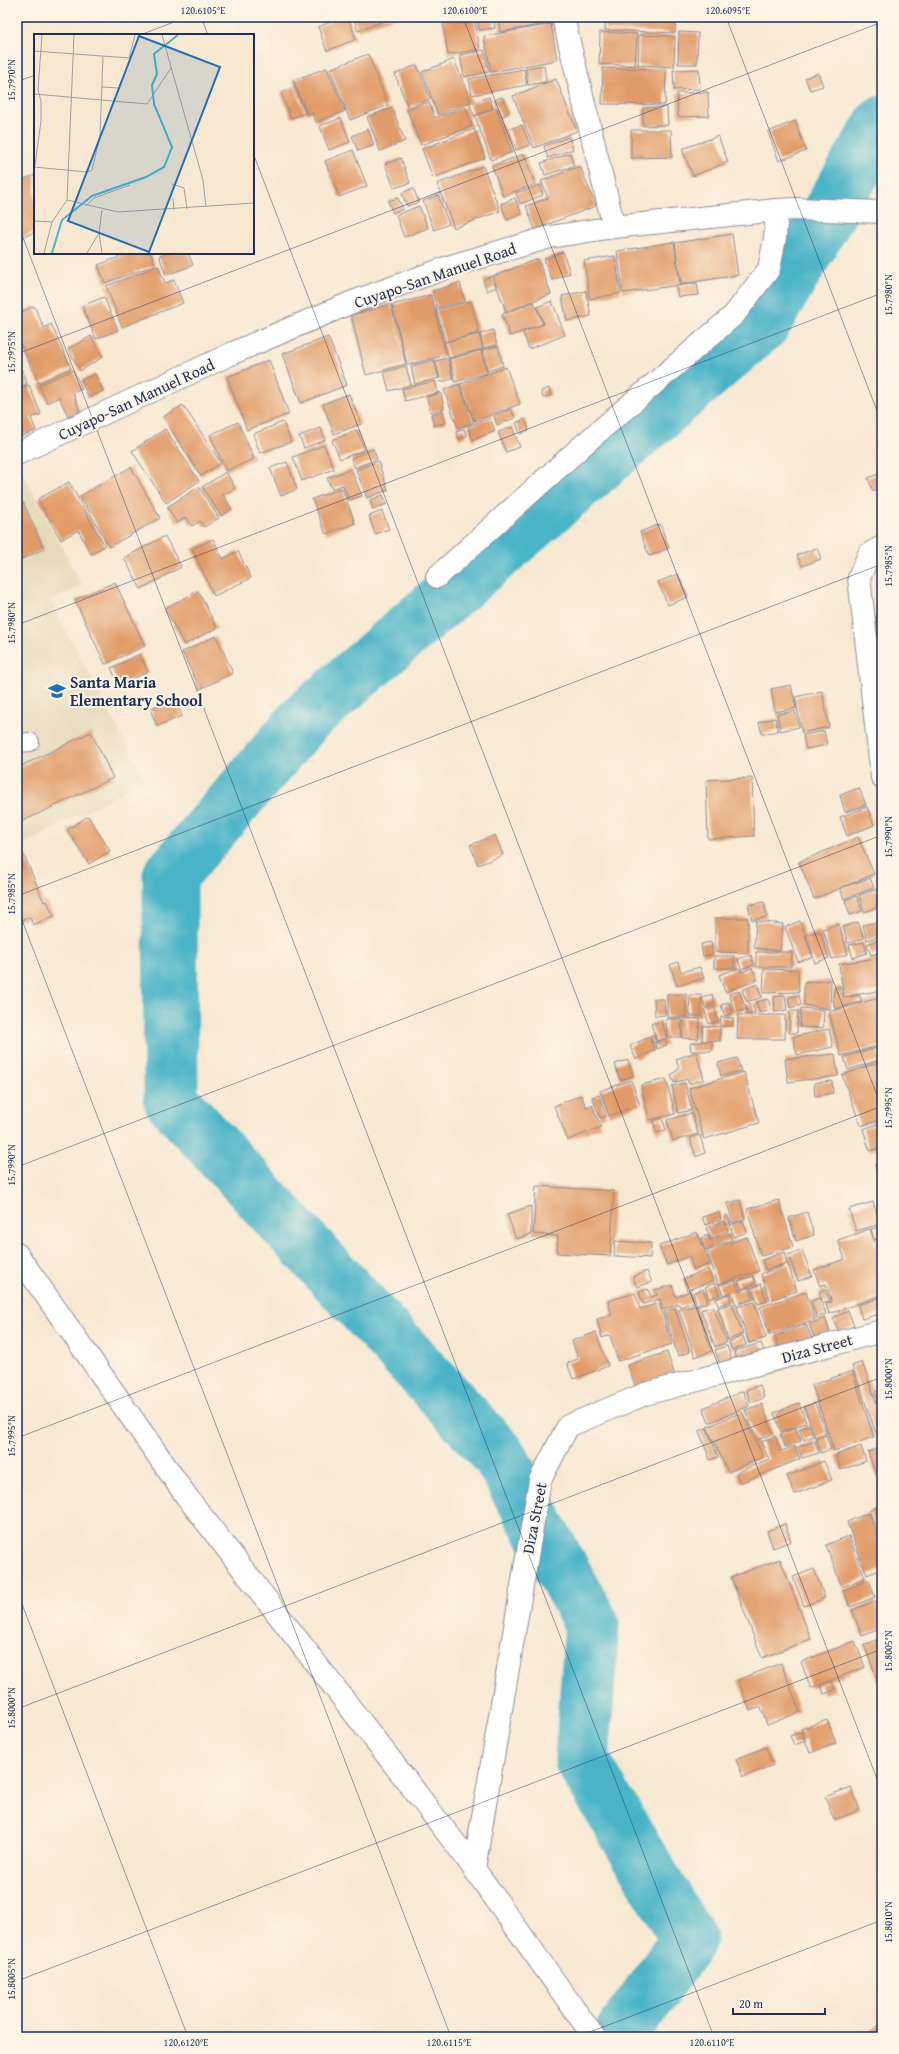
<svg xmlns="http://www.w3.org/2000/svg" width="899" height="2054" viewBox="0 0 899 2054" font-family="'Gentium Book Plus',serif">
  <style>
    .built { fill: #e6daba }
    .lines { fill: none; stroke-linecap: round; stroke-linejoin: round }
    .river { stroke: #49b4c7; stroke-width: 55 }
    .building { fill: #e19b68 }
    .lane-casing { stroke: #8a8c98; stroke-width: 20 }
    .street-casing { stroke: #8a8c98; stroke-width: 24 }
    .secondary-casing { stroke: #8a8c98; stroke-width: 24 }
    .lane { stroke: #fff; stroke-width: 18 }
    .street { stroke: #fff; stroke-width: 22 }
    .secondary { stroke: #fff; stroke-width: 22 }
    .ticks { fill: none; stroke: #1b2f5e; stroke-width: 1; stroke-opacity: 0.45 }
    .labels { text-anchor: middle; stroke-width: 4; stroke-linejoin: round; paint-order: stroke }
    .street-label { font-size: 16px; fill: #1b2f5e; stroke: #fcf5e5 }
    .poi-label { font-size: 16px; font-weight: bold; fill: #1b2f5e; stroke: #fcf5e5; text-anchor: start }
    .inset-river { fill: none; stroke: #49b4c7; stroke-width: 2 }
    .inset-road { fill: none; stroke: #a09ea3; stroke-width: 1 }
    .view { fill: #1f6fb2; fill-opacity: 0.15; stroke: #1f6fb2; stroke-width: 2 }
    .inset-edge { fill: none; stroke: #1b2f5e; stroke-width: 2 }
    .neatline { fill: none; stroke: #1b2f5e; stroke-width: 1.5 }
    .ticks-label { font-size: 10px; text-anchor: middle; fill: #1b2f5e }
  </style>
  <rect width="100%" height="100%" fill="#fcf5e5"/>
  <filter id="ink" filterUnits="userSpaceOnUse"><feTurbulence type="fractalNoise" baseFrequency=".025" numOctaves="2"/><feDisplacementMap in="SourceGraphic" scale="8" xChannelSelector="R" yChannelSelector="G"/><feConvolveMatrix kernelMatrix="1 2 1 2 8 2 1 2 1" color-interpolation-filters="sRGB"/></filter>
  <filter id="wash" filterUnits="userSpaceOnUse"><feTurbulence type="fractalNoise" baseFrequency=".012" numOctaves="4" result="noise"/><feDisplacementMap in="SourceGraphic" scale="16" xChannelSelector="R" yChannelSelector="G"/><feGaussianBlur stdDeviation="0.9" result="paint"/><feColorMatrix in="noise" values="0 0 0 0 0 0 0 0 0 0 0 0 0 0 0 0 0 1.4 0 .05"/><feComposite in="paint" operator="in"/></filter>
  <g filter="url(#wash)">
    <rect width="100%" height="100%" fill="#f8e8d1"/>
    <!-- built -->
    <path class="built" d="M23,474l59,111 -32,16 95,179 -128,68v-371z"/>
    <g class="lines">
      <!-- river -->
      <path class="river" d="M619,2037l70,-98 -107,-179 10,-136 -93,-169 -328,-355 -1,-224 136,-158 457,-394 119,-201"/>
    </g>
    <g id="blocks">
      <!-- building -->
      <g class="building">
        <path d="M343,17h5l8,22 -29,12 -9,-24z"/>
        <path d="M353,17h42l-37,14z"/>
        <path d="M442,17h32l6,32 -32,6z"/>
        <path d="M477,17h16l2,11 -16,2z"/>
        <path d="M498,17h52l1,6 -51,9z"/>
        <path d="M606,17h70l-1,16 -70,-3z"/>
        <path d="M551,24l6,36 -66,12 -7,-36z"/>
        <path d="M600,32l37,2 -2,32 -36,-2z"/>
        <path d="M679,32l19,1 -1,31h-19z"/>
        <path d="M639,35l36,1 -1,31 -36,-2z"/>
        <path d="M484,50l5,22 -25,5 -4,-22z"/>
        <path d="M368,54l20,51 -38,15 -20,-51z"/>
        <path d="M454,59l17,43 -33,13 -16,-43z"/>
        <path d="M417,65l13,34 -22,9 -13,-34z"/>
        <path d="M544,65l2,17 -18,3 -2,-17z"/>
        <path d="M327,68l18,43 -29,11 -4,-10 -5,2 -14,-34z"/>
        <path d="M603,68l63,1 -1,36 -63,-1z"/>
        <path d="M524,69l3,16 -55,10 -3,-16z"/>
        <path d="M699,69l1,20 -26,1 -1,-20z"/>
        <path d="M818,73l5,13 -13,4 -5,-12z"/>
        <path d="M556,79l21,52 -43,17 -21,-52z"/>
        <path d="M295,87l10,26 -14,5 -10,-25z"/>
        <path d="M708,92l1,24 -31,1 -1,-24z"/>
        <path d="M489,97l4,11 -19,8 -4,-12z"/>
        <path d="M502,97l7,16 -8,4 -7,-17z"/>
        <path d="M429,102l6,16 30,-11 7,19 -51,19 -14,-35z"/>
        <path d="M667,107l1,18 -25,1v-18z"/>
        <path d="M392,108l13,33 -25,10 -13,-34z"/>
        <path d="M496,108l16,44 -21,8 -16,-44z"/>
        <path d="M341,118l9,24 -21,8 -9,-24z"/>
        <path d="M795,121l11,30 -27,10 -11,-29z"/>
        <path d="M522,125l8,20 -14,5 -7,-21z"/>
        <path d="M368,129l6,16 -16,6 -6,-15z"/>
        <path d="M474,129l11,29 -52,20 -11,-29z"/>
        <path d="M631,130h40l1,27 -41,1z"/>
        <path d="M718,136l10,26 -35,14 -11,-27z"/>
        <path d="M569,137l4,12 -25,9 -4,-12z"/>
        <path d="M353,150l14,36 -28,11 -14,-36z"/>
        <path d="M570,153l4,13 -29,9 -4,-12z"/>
        <path d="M524,154l11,30 -32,12 -11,-30z"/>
        <path d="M401,158l9,25 -16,5 -9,-24z"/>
        <path d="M483,166l17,45 -46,17 -17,-44z"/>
        <path d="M580,166l16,40 -61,23 -9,-23 22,-8 -7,-17z"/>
        <path d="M35,175v57l-15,6 -3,-9v-47z"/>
        <path d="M540,185l3,10 -23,9 -4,-11z"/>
        <path d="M413,188l6,14 -12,4 -5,-13z"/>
        <path d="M438,195l11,29 -15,6 -11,-29z"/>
        <path d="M398,198l5,11 -10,4 -5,-12z"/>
        <path d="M515,198l7,16 -15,6 -6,-16z"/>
        <path d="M419,206l9,22 -24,9 -8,-22z"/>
        <rect x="878" y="229" width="4" height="13"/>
        <path d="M732,234l6,41 -57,9 -6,-41z"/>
        <path d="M674,242l6,43 -57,8 -6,-42z"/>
        <path d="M563,252l7,21 -18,7 -8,-21z"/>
        <path d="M130,253h21l4,12 -50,18 -7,-18z"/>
        <path d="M168,253h20l5,12 -27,10 -7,-19z"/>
        <path d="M615,256l6,37 -31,6 -6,-38z"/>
        <path d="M538,259l13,35 -45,18 -13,-36z"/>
        <path d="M158,266l7,17 9,-3 9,23 -61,24 -16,-41z"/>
        <path d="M492,276l4,11 -9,4 -4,-11z"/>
        <path d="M460,283l5,18 -28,7 -5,-17z"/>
        <path d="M697,283l2,12 -21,2 -2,-11z"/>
        <path d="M586,291l5,25 -24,5 -5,-25z"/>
        <path d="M431,295l15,60 -39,10 -15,-60z"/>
        <path d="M104,297l14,33 -22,9 -14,-33z"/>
        <path d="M471,301l8,32 -34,9 -9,-32z"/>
        <path d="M552,301l13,34 -36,14 -6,-17 21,-8 -7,-17z"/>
        <path d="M534,302l9,22 -33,12 -8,-22z"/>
        <path d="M391,304l15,60 -40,11 -15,-60z"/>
        <path d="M34,306l10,22 7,-4 20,44 -32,15 -22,-46v-23z"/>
        <path d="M493,330l4,15 -14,3 -3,-14z"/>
        <path d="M479,334l4,15 -34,9 -5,-16z"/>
        <path d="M91,336l12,21 -23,14 -12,-22z"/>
        <path d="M328,337l19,48 -46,18 -19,-49z"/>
        <path d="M498,346l5,20 -16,5 -5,-21z"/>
        <path d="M481,350l6,23 -32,9 -6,-23z"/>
        <path d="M448,358l5,21 -12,3 -6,-21z"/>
        <path d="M17,360l4,9 -4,2z"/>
        <path d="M269,360l20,54 -42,16 -20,-53z"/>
        <path d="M434,360l5,18 -24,6 -4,-18z"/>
        <path d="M406,366l5,19 -22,6 -5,-19z"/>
        <path d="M506,367l14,37 -45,17 -15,-37z"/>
        <path d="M22,370l5,14 -10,4v-16z"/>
        <path d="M73,370l9,19 -9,4 7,18 -12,5 -9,-19 -12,6 -8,-18z"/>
        <path d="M95,374l8,17 -14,7 -8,-18z"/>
        <path d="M435,381l3,12 -33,8 -3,-12z"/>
        <path d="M459,384l15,38 -16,6 -14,-38z"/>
        <path d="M29,385l12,29 -10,4 5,12 -19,8v-48z"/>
        <path d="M549,388l2,7 -8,3 -2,-7z"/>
        <path d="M441,393l3,16 -14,3 -3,-15z"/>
        <path d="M349,394l12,30 -27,10 -11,-30z"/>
        <path d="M183,405l38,58 -20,13 -38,-59z"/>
        <path d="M511,409l4,9 -18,7 -3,-9z"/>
        <path d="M443,411l3,12 -12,3 -3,-12z"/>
        <path d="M490,418l5,13 -22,9 -5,-14z"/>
        <path d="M525,419l4,11 -9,4 -4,-11z"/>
        <path d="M238,422l16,37 -28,12 -16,-36z"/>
        <path d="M283,422l8,20 -31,11 -7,-19z"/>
        <path d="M512,427l8,20 -14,5 -8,-20z"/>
        <path d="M321,428l4,12 -21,8 -5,-12z"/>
        <path d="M165,429l34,52 -33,22 -34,-52z"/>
        <path d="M464,429l3,7 -8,3 -3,-7z"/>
        <path d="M357,430l8,20 -25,9 -8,-19z"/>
        <path d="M324,445l10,24 -32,12 -9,-24z"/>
        <path d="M373,449l4,10 -22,9 -4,-10z"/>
        <path d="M378,461l10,29 -21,8 -11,-28z"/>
        <path d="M287,462l10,27 -16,7 -11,-28z"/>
        <path d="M131,467l29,51 -51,29 -29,-51z"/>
        <path d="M351,469l11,27 -13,4 -6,-15 -11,4 -5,-11z"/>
        <path d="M226,472l9,16 -12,7 9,14 -11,7 -19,-29z"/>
        <path d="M882,473v14l-9,4 -5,-13z"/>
        <path d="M69,482l36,64 -14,8 -13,-24 -17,10 -23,-41z"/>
        <path d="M199,487l20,31 -15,9 -4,-6 -8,5 -6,-9 -9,6 -10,-16z"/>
        <path d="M342,488l13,35 -29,11 -14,-35z"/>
        <path d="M383,495l4,9 -14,5 -3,-9z"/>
        <path d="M23,502l21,47 -27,12v-57z"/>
        <path d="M382,511l7,18 -14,5 -6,-18z"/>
        <path d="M660,524l9,24 -20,8 -9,-24z"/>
        <path d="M165,536l16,31 -40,22 -17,-31z"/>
        <path d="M213,539l10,20 15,-8 13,27 -37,18 -22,-47z"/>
        <path d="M817,548l4,11 -19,7 -5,-11z"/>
        <path d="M678,574l10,23 -20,8 -10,-23z"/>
        <path d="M115,582l30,64 -40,18 -30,-64z"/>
        <path d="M198,591l19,37 -33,17 -19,-37z"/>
        <path d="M882,616v49l-3,1 -9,-48z"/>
        <path d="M216,636l17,37 -33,16 -18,-37z"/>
        <path d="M140,654l8,18 -29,13 -8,-17z"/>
        <path d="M791,685l5,23 -21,4 -4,-23z"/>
        <path d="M822,691l7,36 -27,6 -7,-36z"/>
        <path d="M175,699l7,17 -25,10 -7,-17z"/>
        <path d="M795,711l4,16 -19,4 -3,-17z"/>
        <path d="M775,718l3,13 -16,3 -3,-12z"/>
        <path d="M824,731l3,14 -21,4 -3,-14z"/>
        <path d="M91,732l22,46 -96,46v-56z"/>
        <path d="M752,778l2,58 -46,3 -2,-59z"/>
        <path d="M859,788l7,17 -21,7 -5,-17z"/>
        <path d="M867,807l7,18 -27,11 -7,-19z"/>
        <path d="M88,816l22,35 -21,13 -22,-34z"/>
        <path d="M495,835l8,20 -25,10 -8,-20z"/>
        <path d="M858,837l16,37 -60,25 -15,-37z"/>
        <path d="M23,853l21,49 3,-1 7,15 -21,9 -3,-8 -13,5v-67z"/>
        <path d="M870,878l4,10 -30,11 -4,-11z"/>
        <path d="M878,889l4,17 -18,6 -5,-17z"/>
        <path d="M857,896l5,15 -12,4 -5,-15z"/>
        <path d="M764,902l3,15 -15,3 -4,-15z"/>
        <path d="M715,918h33v35l-33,-1z"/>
        <path d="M756,921l27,3 -3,27 -26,-3z"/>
        <path d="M800,921l13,36 -15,5 -13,-35z"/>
        <path d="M858,922l6,16 -16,5 -5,-16z"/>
        <path d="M877,922l4,14 -14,4 -4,-15z"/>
        <path d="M839,924l9,30 -16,5 -9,-30z"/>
        <path d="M820,931l9,27 -14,5 -9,-28z"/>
        <path d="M882,939v13l-11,3 -4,-11z"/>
        <path d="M711,942l2,12 -10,2 -2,-12z"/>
        <path d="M864,942l3,11 -14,5 -4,-13z"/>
        <path d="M756,952h36l-1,15h-35z"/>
        <path d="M751,955l3,10 -13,4 -3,-10z"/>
        <rect x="714" y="956" width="20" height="12"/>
        <path d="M882,957v33l-38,7 1,1 14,-3 3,6 -27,8 -2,-10 1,-10 6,-3 4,11 -5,-33z"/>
        <path d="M678,962l3,10 19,-5 4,11 -27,8 -7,-21z"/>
        <path d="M738,968l4,4 10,-4 5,12 -32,12 -6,-17z"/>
        <path d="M764,969l34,1 1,22 -36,1z"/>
        <path d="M831,980l-1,29 -26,-4v-22z"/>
        <path d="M757,984l5,13 -15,5 -5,-12z"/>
        <path d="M739,991l7,18 -11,4 -6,-19z"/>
        <rect x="667" y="994" width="19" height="23"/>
        <path d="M712,994l3,9 -10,4 -3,-9z"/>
        <path d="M689,995h12v21h-11z"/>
        <path d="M785,995l2,15 -12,2 -1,-15z"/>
        <path d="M799,995l2,10 -11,3 -2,-10z"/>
        <path d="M882,997v48l-41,11 -12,-44z"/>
        <path d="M654,999h10l1,16 -10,1z"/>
        <path d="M768,999l3,11 -11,3 -4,-11z"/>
        <path d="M729,1002l4,11 -8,3 -4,-11z"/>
        <path d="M753,1004l2,9 -8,1 -1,-9z"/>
        <path d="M714,1006l4,15 -9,3 -5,-15z"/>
        <path d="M801,1008l23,2 -1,18 -23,-1z"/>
        <path d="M790,1011h8l-1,22h-8z"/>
        <path d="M738,1015h47v24h-48z"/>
        <path d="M721,1017l12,1v8h-13z"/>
        <path d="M681,1018l1,19h-15l-1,-18z"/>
        <path d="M684,1018l16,1 -2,20 -16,-1z"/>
        <path d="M661,1021l6,17 -10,3 -6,-17z"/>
        <path d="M703,1026l17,1v14h-18z"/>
        <path d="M829,1029l4,18 -36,8 -4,-18z"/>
        <path d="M653,1035l3,7 -3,1 -3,-7z"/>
        <path d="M649,1037l6,13 -19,9 -6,-13z"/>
        <path d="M665,1039l2,6 -10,4 -2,-6 2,-1 1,2 -1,-2z"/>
        <path d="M712,1041v10h-21l-1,-8z"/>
        <path d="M877,1048l3,12 -32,10 -4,-13z"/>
        <path d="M696,1052l8,27 -15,5 -2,-5 -13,4 -3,-8 8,-6 -3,-10z"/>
        <path d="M835,1054l3,22 -50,6 -3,-23z"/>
        <path d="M737,1058l4,13 -20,5 -3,-13z"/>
        <path d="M628,1060l5,16 -13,4 -5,-16z"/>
        <path d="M882,1061v58l-21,7 -19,-51z"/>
        <path d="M744,1072l15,51 -55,16 -15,-51z"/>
        <path d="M666,1079l9,35 -26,6 -8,-35z"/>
        <path d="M631,1080l9,25 -31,11 -9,-25z"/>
        <path d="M832,1081l1,12 -18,3 -1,-13z"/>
        <path d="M685,1083l7,27 -14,3 -6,-27z"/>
        <path d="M581,1095l5,12 6,-2 9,22 -33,13 -14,-34z"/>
        <path d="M599,1095l7,21 -6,2 -8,-21z"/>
        <path d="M692,1113l6,21 -25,7 -6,-21z"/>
        <path d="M662,1118l4,12 -9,3 -4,-12z"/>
        <path d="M881,1123l1,24 -12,4 -7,-22z"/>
        <path d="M700,1135l5,18 -9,4 -6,-19z"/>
        <path d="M882,1162v20l-7,-17z"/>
        <path d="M536,1186l78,5 -4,65 -53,-3 1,-17 -25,-2z"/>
        <path d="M740,1200l5,19 -12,4 -6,-20z"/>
        <path d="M779,1200l14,47 -32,9 -14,-47z"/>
        <path d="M873,1202l7,22 -24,7 -7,-22z"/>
        <path d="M531,1206v28l-15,5 -9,-25z"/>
        <path d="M719,1212l2,8 -16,5 -3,-8z"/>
        <path d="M807,1212l7,23 -18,6 -7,-23z"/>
        <path d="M727,1215l4,8 -4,2 -3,-8z"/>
        <path d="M724,1221l4,10 -17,8 -5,-11z"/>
        <path d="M743,1221l4,11 -13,5 -4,-12z"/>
        <path d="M882,1226v11l-8,3 -3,-11z"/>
        <path d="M870,1229l12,34v32l-53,19 -3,-10 6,-2 -6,-18 -6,2 -6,-16 31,-11 -7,-19z"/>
        <path d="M697,1232l13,32 -16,6 -5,-14 -22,9 -8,-19z"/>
        <path d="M729,1233l3,7 -27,10 -4,-12 7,-3 2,6z"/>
        <path d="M747,1237l12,34 -41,13 -11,-33z"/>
        <path d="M615,1241l36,2 -1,15 -36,-2z"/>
        <path d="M802,1250l10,26 -14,5 -10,-26z"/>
        <path d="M784,1252l3,11 -21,7 -4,-10z"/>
        <path d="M788,1264l9,27 -27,9 -9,-26z"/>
        <path d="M708,1269l5,12 -26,9 -4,-11z"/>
        <path d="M647,1271l5,11 -15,5 -4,-10z"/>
        <path d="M753,1276l3,7 -15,6 -3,-8z"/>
        <path d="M735,1280l4,11 10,-4 4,12 -17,6 -5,-13 -8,3 -4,-10z"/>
        <path d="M715,1283l4,12 -10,4 -4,-12z"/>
        <path d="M761,1284l6,17 -9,3 -7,-16z"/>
        <path d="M672,1285l4,12 14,-6 4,11 -14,5 -1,-3 -16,6 -3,-11 -17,5 -4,-12 9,-3 3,8 6,-2 -2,-5z"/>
        <path d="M703,1289l5,13 -11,4 -4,-13z"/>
        <path d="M825,1289l5,12 -7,3 -4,-12z"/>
        <path d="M806,1292l9,27 -45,16 -10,-28z"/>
        <path d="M635,1293l5,16 19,-6 13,41 -54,17 -8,-26 -8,3 -5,-19 15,-4 -4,-14z"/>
        <path d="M729,1294l2,7 -13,5 -2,-7z"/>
        <path d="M882,1297v16l-20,6 -4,-14z"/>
        <path d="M820,1298l6,16 -9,4 -6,-17z"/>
        <path d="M754,1302l12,36 -17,5 -12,-36z"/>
        <path d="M732,1303l11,31 -15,6 -10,-32z"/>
        <path d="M696,1305l16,46 -17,6 -16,-47z"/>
        <path d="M713,1306l14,36 -12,5 -14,-37z"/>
        <path d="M675,1308l15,44 -12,4 -14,-44z"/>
        <path d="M848,1311l6,15 -15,6 -6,-14z"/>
        <path d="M825,1318l6,18 -15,6 -7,-18z"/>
        <path d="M806,1324l6,15 -32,12 -5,-15z"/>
        <path d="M596,1332l12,34 -35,13 -6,-16 11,-4 -6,-18z"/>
        <path d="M743,1336l3,9 -14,5 -3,-8z"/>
        <path d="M761,1343l3,8 -28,9 -2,-9z"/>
        <path d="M727,1346l7,21 -12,4 -7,-21z"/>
        <path d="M667,1352l10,30 -39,13 -10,-30z"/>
        <path d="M862,1362l20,56v13l-6,2 -24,-67z"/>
        <path d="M852,1371l22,66 -40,14 -22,-66z"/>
        <path d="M760,1385l4,13 -13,5 -5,-13z"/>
        <path d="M882,1390v22l-7,-20z"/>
        <path d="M743,1391l6,15 -40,17 -6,-15z"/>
        <path d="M799,1403l7,20 -25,9 -7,-19z"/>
        <path d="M815,1403l11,30 -11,4 -11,-30z"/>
        <path d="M762,1404l11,30 -16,6 -12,-30z"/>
        <path d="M742,1412l21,45 -35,15 -21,-45z"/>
        <path d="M809,1425l4,11 -9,4 -5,-11z"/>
        <path d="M707,1428l11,29 -8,3 -11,-29z"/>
        <path d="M796,1428l5,13 -16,6 -5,-13z"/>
        <path d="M826,1435l5,14 -10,4 -5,-15z"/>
        <path d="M775,1436l6,15 14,-5 5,13 -60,24 -4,-10 33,-14 -8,-17z"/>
        <path d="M815,1441l4,12 -17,5 -4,-11z"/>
        <path d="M861,1446l5,15 -25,9 -5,-15z"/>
        <path d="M882,1447v26l-6,2 -8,-23z"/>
        <path d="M824,1461l8,19 -37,14 -8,-18z"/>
        <path d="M882,1505v34h-2l-11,-28z"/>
        <path d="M868,1513l14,37v19l-15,6 -20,-53z"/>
        <path d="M785,1524l6,17 -18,7 -6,-17z"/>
        <path d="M849,1536l16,42 -23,9 -16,-42z"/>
        <path d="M780,1559l31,80 -49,19 -31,-81z"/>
        <path d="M814,1569l11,29 -21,8 -11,-29z"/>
        <path d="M869,1580l6,17 -25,10 -7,-17z"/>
        <path d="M875,1601l7,19v8l-20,8 -10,-26z"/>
        <path d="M882,1638v47l-2,1 -16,-41z"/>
        <path d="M855,1641l10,26 -54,21 -10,-26z"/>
        <path d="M781,1663l19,49 -33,13 -6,-18 -11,4 -12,-31z"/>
        <path d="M832,1681l3,9 -11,4 -3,-9z"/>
        <path d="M827,1720l9,23 -26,10 -9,-24z"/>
        <path d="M801,1732l4,9 -11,4 -4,-9z"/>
        <path d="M766,1747l7,18 -30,12 -7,-18z"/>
        <path d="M851,1787l9,23 -26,10 -9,-23z"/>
        <path d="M882,2023v14h-19z"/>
      </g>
    </g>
  </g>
  <g filter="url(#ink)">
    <use href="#blocks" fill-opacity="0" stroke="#8a8c98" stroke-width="1"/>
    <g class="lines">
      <!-- lane casing -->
      <g class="lane-casing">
        <path id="lane" d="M17,743l13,-1"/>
      </g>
      <!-- street casing -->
      <g class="street-casing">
        <g id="street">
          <path d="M563,17l51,210"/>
          <path d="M882,547l-13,7 -10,24 23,199"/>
          <path d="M437,577l145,-131 152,-131 35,-46 6,-31 2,-28"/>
          <path d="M17,1254l170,243 278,359 129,181"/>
          <path d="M474,1869l66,-389 28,-54 77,-32 237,-63"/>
        </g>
      </g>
      <!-- secondary casing -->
      <g class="secondary-casing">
        <path id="secondary" d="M17,454l216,-101 117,-50 101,-37 99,-29 64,-10 163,-17 18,-1 87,3"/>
      </g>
      <!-- lane -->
      <use href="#lane" class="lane"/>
      <!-- street -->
      <use href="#street" class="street"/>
      <!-- secondary -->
      <use href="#secondary" class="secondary"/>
    </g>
  </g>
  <!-- ticks -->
  <path class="ticks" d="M201,17l7,18M463,17l419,1091M726,17l156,407M140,35l47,-18M17,82l18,-7M253,153l629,1639M17,222l697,1815M17,354l865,-332M17,625l865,-332M17,896l865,-332M17,907l434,1130M17,1167l865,-332M17,1438l865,-332M17,1591l171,446M17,1709l865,-332M17,1981l865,-332M577,2037l305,-117"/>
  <!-- icons -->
  <defs>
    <g id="school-bare" transform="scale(1.38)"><path d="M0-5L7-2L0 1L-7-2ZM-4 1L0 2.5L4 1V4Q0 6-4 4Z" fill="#1f6fb2" stroke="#fcf5e5" stroke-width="2.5" paint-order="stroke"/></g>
  </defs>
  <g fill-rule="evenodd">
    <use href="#school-bare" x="57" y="691"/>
  </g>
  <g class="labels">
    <!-- street labels -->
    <g class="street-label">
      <text transform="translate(435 275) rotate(-19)" y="6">Cuyapo-San Manuel Road</text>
      <text transform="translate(136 399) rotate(-25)" y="6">Cuyapo-San Manuel Road</text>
      <text transform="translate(817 1348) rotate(-15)" y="6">Diza Street</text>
      <text transform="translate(534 1518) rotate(-79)" y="6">Diza Street</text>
    </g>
    <!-- poi labels -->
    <g class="poi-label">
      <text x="70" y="688">Santa Maria<tspan x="70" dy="18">Elementary School</tspan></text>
    </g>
  </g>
  <!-- overview -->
  <g transform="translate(34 34)">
    <rect width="220" height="220" fill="#f8e8d1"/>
    <path class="inset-river" d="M18,219l10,-33 30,-24 54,-19 18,-10 8,-20 -18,-43 -2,-19 5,-11 -3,-20 24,-19"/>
    <path class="inset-road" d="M128,1l41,145 3,27M0,17l95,7 6,-23M68,53l17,1M0,60l113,10 24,-36M0,133l53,5 5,-2 8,-34 3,-79M0,138l7,-51v-20l-3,-11 4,-55M138,150l12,4 3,21M139,164l1,12M33,166l51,12 136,-9M33,166l7,-165M52,172l8,-8 36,-13M0,187l18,1 15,-22M65,199l3,20M10,219l8,-31M53,219l12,-20 3,-23"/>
    <path class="view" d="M105,2l81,31 -71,185 -81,-31z"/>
    <rect width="220" height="220" class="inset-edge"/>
  </g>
  <!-- margin -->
  <rect width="899" height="2054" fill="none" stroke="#fcf5e5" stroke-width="44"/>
  <!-- scale -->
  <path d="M733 2008v6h92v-6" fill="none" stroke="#1b2f5e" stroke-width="2"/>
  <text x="739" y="2008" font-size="12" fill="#1b2f5e" stroke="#fcf5e5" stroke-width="3" paint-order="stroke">20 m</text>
  <rect x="22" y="22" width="855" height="2010" class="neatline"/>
  <g class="ticks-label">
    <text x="203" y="14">120.6105°E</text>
    <text x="465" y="14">120.6100°E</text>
    <text x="728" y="14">120.6095°E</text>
    <text transform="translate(11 80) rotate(-90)" y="4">15.7970°N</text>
    <text transform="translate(888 295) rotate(-90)" y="4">15.7980°N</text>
    <text transform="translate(11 352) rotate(-90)" y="4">15.7975°N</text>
    <text transform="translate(888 566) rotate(-90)" y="4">15.7985°N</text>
    <text transform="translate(11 623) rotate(-90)" y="4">15.7980°N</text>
    <text transform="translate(888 837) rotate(-90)" y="4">15.7990°N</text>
    <text transform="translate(11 894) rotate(-90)" y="4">15.7985°N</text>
    <text transform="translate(888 1108) rotate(-90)" y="4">15.7995°N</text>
    <text transform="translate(11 1165) rotate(-90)" y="4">15.7990°N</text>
    <text transform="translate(888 1379) rotate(-90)" y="4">15.8000°N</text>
    <text transform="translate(11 1436) rotate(-90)" y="4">15.7995°N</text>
    <text transform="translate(888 1651) rotate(-90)" y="4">15.8005°N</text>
    <text transform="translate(11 1708) rotate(-90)" y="4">15.8000°N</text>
    <text transform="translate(888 1922) rotate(-90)" y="4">15.8010°N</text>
    <text transform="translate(11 1979) rotate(-90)" y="4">15.8005°N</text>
    <text x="186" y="2046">120.6120°E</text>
    <text x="449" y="2046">120.6115°E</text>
    <text x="712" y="2046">120.6110°E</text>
  </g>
</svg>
